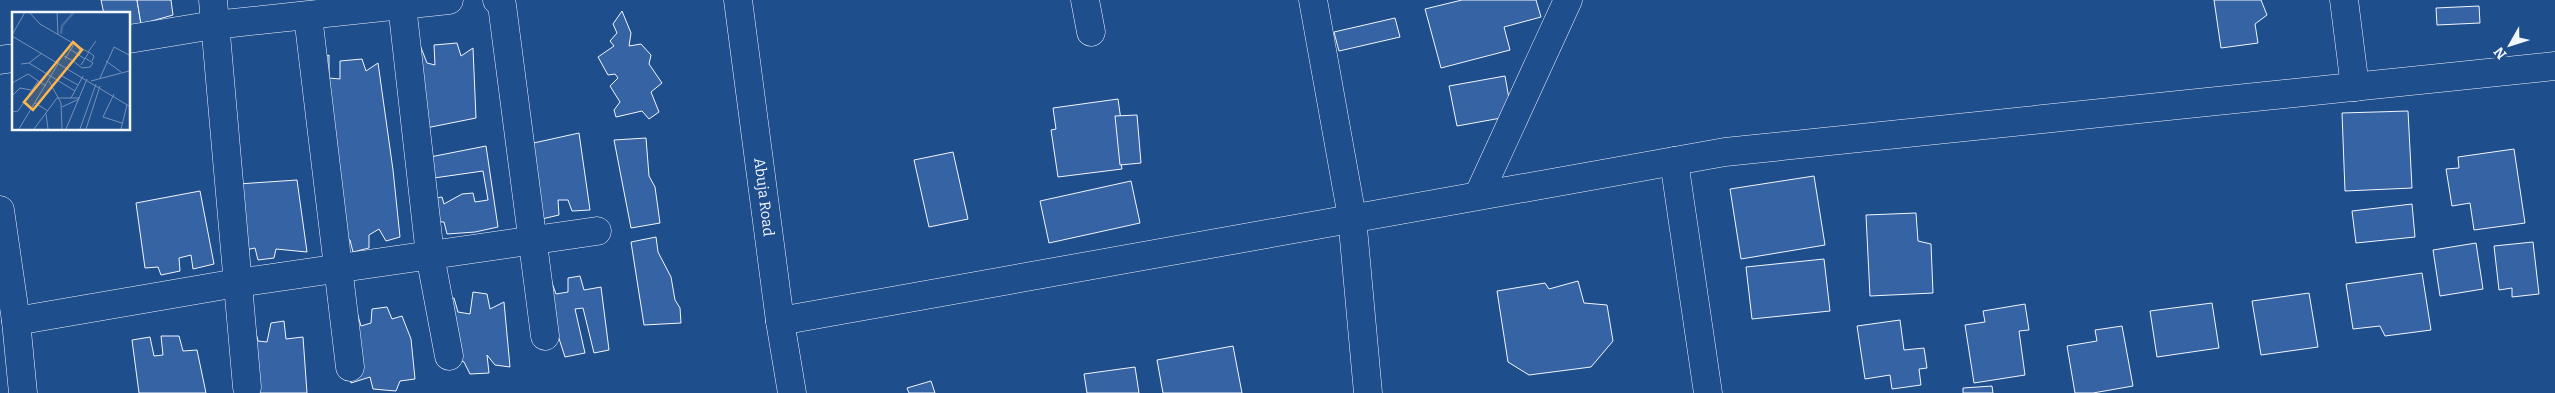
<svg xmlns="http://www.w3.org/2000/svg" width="2555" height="393" font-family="Bitter,serif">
<rect width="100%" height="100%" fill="#1f4e8c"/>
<g fill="#3563a3" stroke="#f2f6ff">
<path d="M101 0H137L141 24 129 26V14H104Z"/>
<path d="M137 0H171L173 15 141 24Z"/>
<path d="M1462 0H1536L1541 17 1504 27 1510 50 1441 68 1425 9Z"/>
<path d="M2214 0H2261L2267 15 2255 24 2258 43 2221 48Z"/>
<path d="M2479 6 2480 23 2437 25 2436 8Z"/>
<path d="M622 11 631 33 629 46 641 44 651 55 649 64 662 83 651 92 659 112 649 119 642 111 616 117 614 110 620 102 610 86 618 78 615 74 608 75 598 57 614 46 610 41 617 33 613 24Z"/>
<path d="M1395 18 1400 37 1339 51 1334 32Z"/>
<path d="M457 43 461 56 473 48 476 118 416 130 420 45 427 63 435 65 434 45Z"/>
<path d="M329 55V78L340 79V61L362 59 366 71 378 63 393 170 400 237 386 241 379 229 369 235V248L353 252 350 240 333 234 307 66Z"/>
<path d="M1505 76 1512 116 1457 126 1449 86Z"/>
<path d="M1118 99 1126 156H1120L1122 169 1058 177 1051 130 1056 129 1053 108Z"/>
<path d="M2408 111 2412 188 2345 191 2342 113Z"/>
<path d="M1137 115 1141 163 1120 165 1115 116Z"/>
<path d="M579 133 590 210 572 211 568 200H558L559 215 542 219 520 146Z"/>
<path d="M646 138 649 176 655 187 660 223 631 228 614 140Z"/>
<path d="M486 146 498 227 475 232 447 234 444 222 426 221 424 200 442 197 444 204 462 194 473 193 475 202 488 200 483 171 427 179 425 158Z"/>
<path d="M2514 149 2525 223 2474 230 2470 203 2452 206 2446 169 2459 168 2458 157Z"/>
<path d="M953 152 968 219 929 227 914 160Z"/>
<path d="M1814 176 1825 245 1741 259 1730 189Z"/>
<path d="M297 180 307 252 276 249 274 258 258 260 255 248 241 251 238 184Z"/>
<path d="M1131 181 1140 223 1049 243 1040 201Z"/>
<path d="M200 191 214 264 193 269 191 255 179 258 180 271 161 275 158 267 145 268 136 203Z"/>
<path d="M2412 204 2415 237 2356 243 2352 211Z"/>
<path d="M1916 213 1918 241 1931 244 1933 293 1870 296 1866 215Z"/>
<path d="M656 237 658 252 671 277 675 300 680 308 681 323 644 325 631 242Z"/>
<path d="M2533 242 2539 294 2512 297V288L2499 290 2494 246Z"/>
<path d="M2476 243 2483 289 2440 296 2433 250Z"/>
<path d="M1824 259 1830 311 1752 319 1746 267Z"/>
<path d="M2422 273 2431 330 2385 336 2380 326 2353 329 2346 284Z"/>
<path d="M580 276 584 290 601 287 609 350 594 353 583 308 575 309 585 353 565 357 552 317 551 280 556 294 568 292V278Z"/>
<path d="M1578 281 1584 303 1607 305 1613 341 1591 367 1529 375 1508 362 1497 291 1545 283 1549 289Z"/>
<path d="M473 292 487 294 490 309 504 302 510 367 495 365 487 355 489 373 470 374 464 362 449 356 439 301 454 298 458 312 470 314Z"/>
<path d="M2309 293 2318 347 2261 355 2252 301Z"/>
<path d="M2212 303 2219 348 2157 357 2150 311Z"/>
<path d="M2025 304 2029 330 2019 331 2025 375 1974 383 1965 325 1985 322 1983 311Z"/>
<path d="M387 307 392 319 402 316 411 339 415 379 400 381 396 391 373 389 370 377 351 383 339 316 356 309 361 326 371 323 372 309Z"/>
<path d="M1900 320 1904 350 1924 348 1927 368 1919 369 1921 385 1892 389 1890 375 1865 379 1857 326Z"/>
<path d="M284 321 286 339 303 337 307 393H253L254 324 258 341 267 342 271 323Z"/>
<path d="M2122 326 2133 386 2093 393H2075L2067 346 2097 341 2095 330Z"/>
<path d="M161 336H179L183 351 197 350 206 393H139L132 340 150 337 154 356 163 355Z"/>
<path d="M1233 346 1242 393H1163L1157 360Z"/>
<path d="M1135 367 1139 393H1087L1084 374Z"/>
<path d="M931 381 935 393H909L907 388Z"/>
<path d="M1992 386 1993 393H1963V388Z"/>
</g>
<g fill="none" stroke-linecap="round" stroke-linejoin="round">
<defs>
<g id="minor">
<path d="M213 0 247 387"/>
<path d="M497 0 502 5 545 336"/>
<path d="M1085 0 1091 32"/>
<path d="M1313 0 1352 217 1368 393"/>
<path d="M2344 0 2355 87"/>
<path d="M402 5 430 255 449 356"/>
<path d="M308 16 350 367"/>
<path d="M129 39 214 25 449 0"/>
<path d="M0 60 14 58"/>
<path d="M1674 161 1708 393"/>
<path d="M1479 194 1568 0"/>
<path d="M0 210 16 321 23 393"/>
<path d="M16 321 237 283 597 231"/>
<path d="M780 321 1725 152 2555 66"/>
</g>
<path id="major" d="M738 0 780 321 792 393"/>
</defs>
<use href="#minor" stroke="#f2f6ff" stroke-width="29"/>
<use href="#major" stroke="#f2f6ff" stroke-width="29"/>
<use href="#minor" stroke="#1f4e8c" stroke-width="28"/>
<use href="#major" stroke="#1f4e8c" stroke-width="28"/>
</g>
<g text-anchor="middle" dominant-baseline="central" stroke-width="4" stroke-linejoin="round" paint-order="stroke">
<g font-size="15" fill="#f2f6ff" stroke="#1f4e8c">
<text transform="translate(764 197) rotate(83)">Abuja Road</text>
</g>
</g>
<g transform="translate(12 12)">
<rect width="118" height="118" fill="#1f4e8c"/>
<path fill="none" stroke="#446ba0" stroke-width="2.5" d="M49 22 50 14 62 0"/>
<path fill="none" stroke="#7391ba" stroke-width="1" d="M17 0 28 12 76 40 84 29M45 0 46 23M0 23 13 0M0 24 117 94M56 36 73 47M52 44 61 49 69 36M53 47 62 32M61 49 70 56 78 55 81 51 73 46M94 49 109 60M17 51 63 79M9 52 17 51 30 41M69 53 77 40 82 44 80 49M48 63 66 73M88 66 102 35 117 43M37 69 49 91 50 117M79 69 117 59M0 71 16 62 34 74M102 82 91 105 110 111M0 84 8 76 19 78M59 86 71 64M23 91 36 99M50 95 67 87M0 100 6 99 26 69M34 102 36 117M7 117 47 50M22 117 45 86H68M54 117 75 67M68 117 84 72M74 117 88 74M109 117 115 93"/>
<path fill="#ffb74d" fill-opacity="0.15" stroke="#ffb74d" stroke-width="2.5" d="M61 30 70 38 21 98 12 90Z"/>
<rect width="118" height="118" fill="none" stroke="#f2f6ff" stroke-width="2.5"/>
</g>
<g transform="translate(2510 45) rotate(231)" stroke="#1f4e8c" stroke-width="4" paint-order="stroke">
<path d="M0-4L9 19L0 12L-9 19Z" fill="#f2f6ff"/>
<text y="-8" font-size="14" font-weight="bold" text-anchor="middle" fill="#f2f6ff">N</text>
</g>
</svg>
